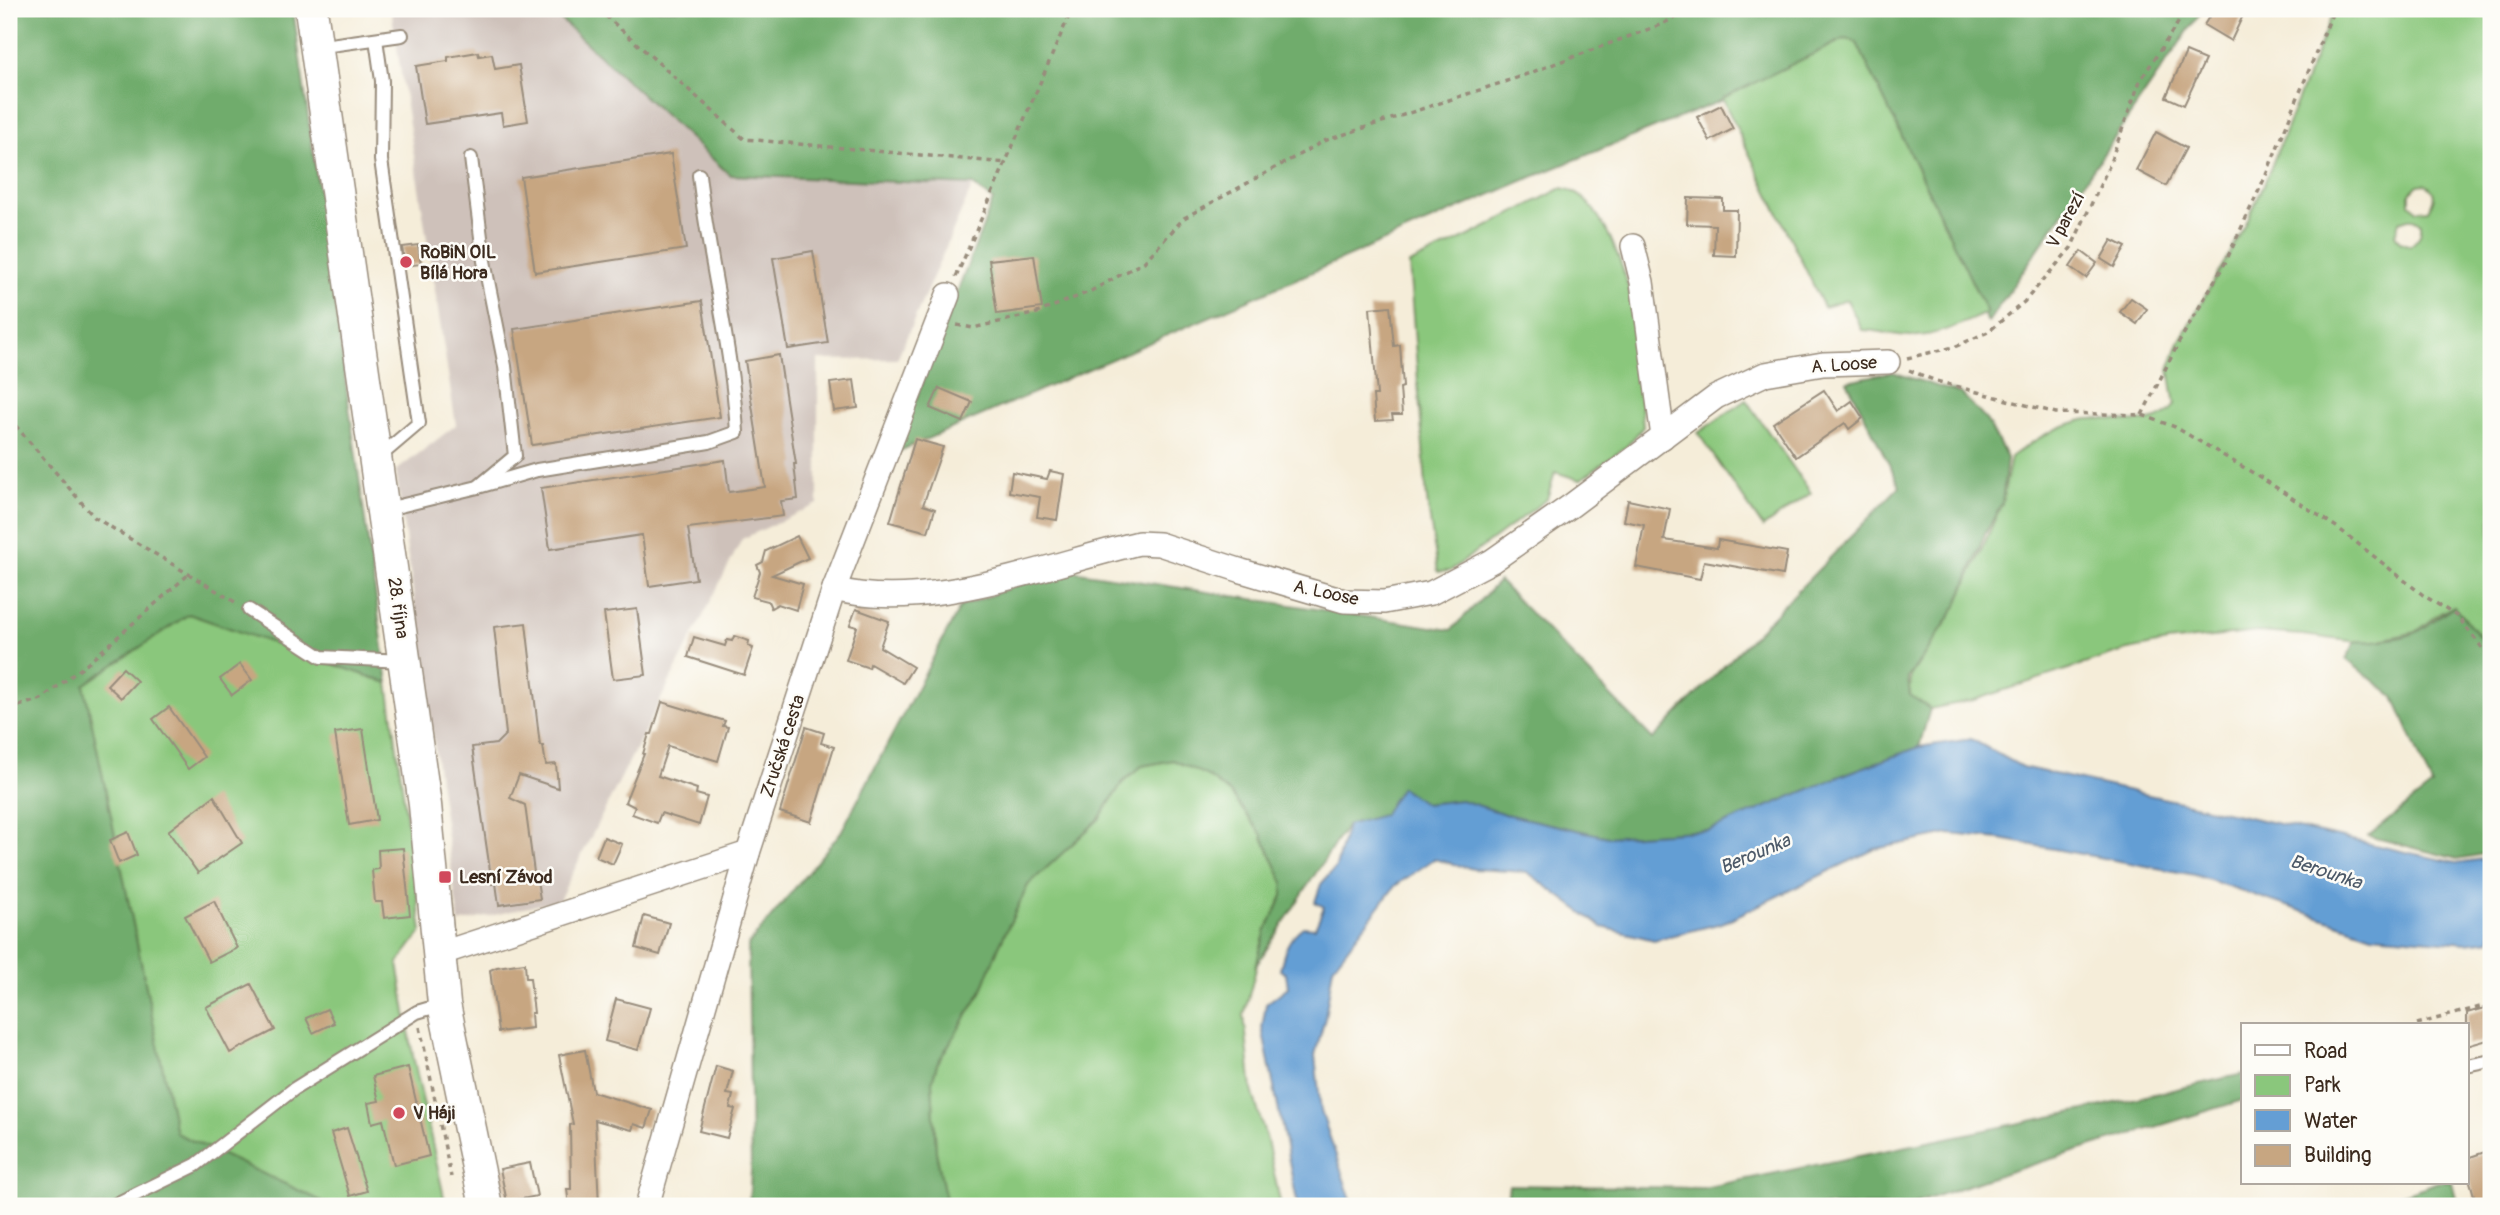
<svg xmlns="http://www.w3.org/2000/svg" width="2500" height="1215" font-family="Pangolin,sans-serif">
<rect width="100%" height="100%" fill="#fdfcf7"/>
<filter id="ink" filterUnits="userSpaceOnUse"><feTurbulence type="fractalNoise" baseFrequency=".0143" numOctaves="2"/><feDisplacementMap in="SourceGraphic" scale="14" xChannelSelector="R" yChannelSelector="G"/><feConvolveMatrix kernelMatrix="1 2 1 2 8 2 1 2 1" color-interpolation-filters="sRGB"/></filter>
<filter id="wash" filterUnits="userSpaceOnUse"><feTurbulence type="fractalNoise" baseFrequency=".00686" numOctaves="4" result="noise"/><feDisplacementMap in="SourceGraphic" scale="28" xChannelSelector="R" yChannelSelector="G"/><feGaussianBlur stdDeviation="1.57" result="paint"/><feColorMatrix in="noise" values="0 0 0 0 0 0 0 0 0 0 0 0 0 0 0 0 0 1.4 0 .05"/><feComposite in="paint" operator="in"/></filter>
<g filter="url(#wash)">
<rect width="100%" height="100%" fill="#f5edd9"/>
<path fill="#cec1ba" d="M391 9H549L730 175 973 185 897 359 818 360V504L742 539 559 900 459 923 396 471 456 425Z"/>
<g fill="#8ac77c" stroke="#62784d" stroke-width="2" fill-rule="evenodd">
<path d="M2334 9H2491V650L2454 606 2440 613 2416 632 2366 643 2302 635 2258 632 2167 642 2124 651 1974 700 1930 709 1910 695 1911 675 1957 606 2002 503 2011 457C2036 439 2053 428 2083 420 2114 413 2153 436 2175 405L2169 369 2179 342 2246 224 2265 182ZM2425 184C2437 191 2435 198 2429 210L2417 211 2410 203V193L2418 185ZM2408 219H2413L2421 223C2422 235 2419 239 2410 246L2400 242 2395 234 2399 222Z"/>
<path d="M1844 39 1851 40 1857 43 1987 313C1965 322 1942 334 1918 336 1901 338 1881 330 1862 330L1847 300 1824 307 1722 98Z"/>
<path d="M1562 188C1602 193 1629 279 1634 314 1640 351 1640 390 1643 427L1627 446 1580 480 1555 472 1547 499 1450 571 1438 572 1427 500 1409 264 1469 236Z"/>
<path d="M1746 400 1811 493 1763 527 1698 433Z"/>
<path d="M189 614 388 683 422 931 398 963 413 1056 446 1206H332L176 1134 84 685Z"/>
<path d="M1173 760 1206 775 1230 793 1262 835 1283 881V896L1266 930 1244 1015 1252 1090 1268 1145 1281 1206H951L945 1196 936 1152 932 1082 937 1064 981 992 999 946 1028 885 1099 819 1122 783 1142 766Z"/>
</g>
<g fill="#6fac6c" stroke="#556b45" stroke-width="2">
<path d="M9 9H293L388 683 189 614 84 685 176 1133 332 1206H9Z"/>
<path d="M549 9H2203L1988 322 1984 315 1987 313 1857 43 1851 40 1844 39 1723 98V100L1520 182 895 453 993 200 973 185 730 175Z"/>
<path d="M1892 372 1962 394 1987 421 2007 458 2002 503 1985 534 1957 606 1908 678 1910 695 1930 709 1919 747 1848 773 1710 830 1608 837 1505 814 1461 800 1425 804 1347 825 1255 967 1266 930 1283 896V881L1262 835 1230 793 1206 775 1173 760 1142 766 1122 783 1099 819 1028 885 999 946 981 992 937 1064 932 1082 936 1152 945 1196 951 1206H749L751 1171 748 945 841 832 960 607 1060 569 1451 630 1499 581 1653 739 1900 486 1847 381Z"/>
<path d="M2454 606 2491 650V853L2457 859 2368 836 2432 786 2394 697 2346 659 2356 641C2369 643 2404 638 2417 632 2430 625 2441 613 2454 606Z"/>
<path d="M2243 1074V1100L1989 1178 1907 1206H1506L1509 1185 1703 1188 2084 1110Z"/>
<path d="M2439 1182H2452L2458 1206H2367Z"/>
</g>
<path fill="#649ed4" stroke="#506479" stroke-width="2" d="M1971 739 2022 767 2456 863 2491 858V940L2466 943 2372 935 2195 875 2000 839 1949 834 1875 849 1722 923 1654 940 1602 927 1527 872 1473 869 1434 859 1395 886 1333 967 1325 1018 1315 1055 1321 1111 1353 1206H1298L1262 1028 1266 1004 1288 987 1286 974 1280 970C1284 951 1288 938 1303 927L1315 928 1324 907 1315 902 1321 884 1336 867 1347 825 1383 815 1401 787 1425 804 1461 800 1505 814 1608 837 1710 830 1848 773 1919 747Z"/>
<g id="blocks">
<g fill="#c7a681">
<path d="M2214 9H2246L2231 41 2204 25Z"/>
<path d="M478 52 479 56 492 54 495 69 519 65 528 121 503 125 501 113 425 124 416 66 448 61V57Z"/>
<path d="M2186 52 2205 60 2184 105 2166 97Z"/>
<path d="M1721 105 1733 129 1710 141 1697 117Z"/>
<path d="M2156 132 2186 148 2166 186 2136 170Z"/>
<path d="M671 154 686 249 535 272 521 177Z"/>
<path d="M1688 198 1723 199V210H1737L1736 256 1714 255 1715 225 1687 224Z"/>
<path d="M2112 240 2126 247 2114 267 2101 259Z"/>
<path d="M418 245 421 264 405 266 402 247Z"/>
<path d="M813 251 828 343 788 349 773 258Z"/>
<path d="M2081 251 2097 263 2086 278 2070 267Z"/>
<path d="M1034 255 1042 308 997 314 989 260Z"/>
<path d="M2131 298 2147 309 2137 324 2120 312Z"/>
<path d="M702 301 720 417 532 445 514 329Z"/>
<path d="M1390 306 1394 346 1400 345 1403 387 1400 388 1402 415H1392L1393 420 1375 421 1373 395H1377L1370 308Z"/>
<path d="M779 355 796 464H794L798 499 781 501 783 516 688 528 696 579 649 586 642 535 550 549 541 488 725 460 729 492 765 487 745 361Z"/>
<path d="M854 380 858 408 834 411 830 383Z"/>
<path d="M939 388 972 402 963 422 930 408Z"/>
<path d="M1824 390 1838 411 1852 401 1863 418 1849 429 1845 423 1796 457 1773 423Z"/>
<path d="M915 439 943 447 923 505 935 509 928 532 890 522Z"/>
<path d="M1050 471 1064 474 1057 520 1037 517 1040 497 1009 492 1012 472 1047 479Z"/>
<path d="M1628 500 1670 509 1664 540 1717 548 1718 540 1787 552 1783 575 1704 561 1700 579 1636 567 1644 525 1624 521Z"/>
<path d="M797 536 808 558 772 575 803 584 796 610 778 604 771 608 768 601 752 597 760 572 757 565 763 562 766 551Z"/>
<path d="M637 609 646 675 613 679 604 613Z"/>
<path d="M856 609 889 621 880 647 913 667 903 683 870 664 869 668 846 660 857 627 850 625Z"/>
<path d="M526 623 540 746H543L546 765 556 764 558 788 519 775 510 798 525 805 535 880H537L540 899 499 905 496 883 492 884 472 747 496 744 506 734 494 627Z"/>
<path d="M734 636 749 641 748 646 753 648 744 675 688 657 694 637 725 646 727 640 732 641Z"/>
<path d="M240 664 252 680 232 695 220 679Z"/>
<path d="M123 668 137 681 121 698 107 685Z"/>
<path d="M662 702 725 721 723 726 728 727 718 761 668 746 658 776 697 789 696 794 707 797 699 825 661 813 657 823 632 814 635 807 625 802 644 754H643L649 734H652Z"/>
<path d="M169 707 204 757 188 769 153 719Z"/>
<path d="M806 727 824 733 821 743 834 747 811 822 780 812Z"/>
<path d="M363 729 377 820 349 825 335 733Z"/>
<path d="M214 796 242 843 198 873 168 831Z"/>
<path d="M128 832 137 855 119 863 110 840Z"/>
<path d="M604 837 622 844 613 864 596 857Z"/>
<path d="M403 848 410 915 384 918 382 902H375L372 870 379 869 378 850Z"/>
<path d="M214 901 237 948 209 962 185 916Z"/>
<path d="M644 916 669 923 660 955 636 948Z"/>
<path d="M525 963 526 978H530L534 1013H531L532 1028 498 1032 490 970 497 967Z"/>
<path d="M251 984 275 1030 230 1053 206 1007Z"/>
<path d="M616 999 650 1008 638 1050 605 1041Z"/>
<path d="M2491 1006V1039L2467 1046V1013Z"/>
<path d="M327 1009 334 1023 313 1033 306 1018Z"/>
<path d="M585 1050 593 1092 652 1110 646 1128 634 1124 632 1130 595 1120 599 1206H569L567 1189H571L570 1125 573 1124 559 1055Z"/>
<path d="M716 1066 733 1071 727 1094 733 1095 730 1108 735 1109 727 1138 699 1131Z"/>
<path d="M408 1067 429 1156 394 1165 383 1120 372 1123 368 1103 379 1101 373 1076Z"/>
<path d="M347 1128 367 1191 350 1196 331 1133Z"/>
<path d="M2491 1150V1206H2477L2467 1171V1158Z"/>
<path d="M530 1163 537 1196 507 1202 500 1169Z"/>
</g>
</g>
</g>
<g filter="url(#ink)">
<use href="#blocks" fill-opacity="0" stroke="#988c7c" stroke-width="2"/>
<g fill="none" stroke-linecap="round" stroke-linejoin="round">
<defs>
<g id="service">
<path d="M376 39 382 81 381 160 419 423 379 457"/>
<path d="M316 47 402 35"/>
<path d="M478 487 537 470 709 442 737 432C732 346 709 261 699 175"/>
<path d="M383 510 478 487 515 456 505 366 484 261 471 158"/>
<path d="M249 610 321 657 403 661"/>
<path d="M2467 1066 2491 1061"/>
<path d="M112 1206 196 1165 294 1089 417 1012 444 1004"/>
</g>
<g id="minor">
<path d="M1633 246 1642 282 1663 437"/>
<path d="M834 589C927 614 1048 564 1139 543L1159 544 1242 571 1344 601 1384 602 1431 593 1492 561 1572 505 1716 397 1765 374 1823 364 1888 362"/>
<path d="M439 954 748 853"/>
<path d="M647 1206 748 853 834 589 948 295"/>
</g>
<path id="secondary" d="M311 9 425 805 444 1004 486 1206"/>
</defs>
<use href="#service" stroke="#988c7c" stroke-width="16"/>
<use href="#minor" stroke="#988c7c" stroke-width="26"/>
<use href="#secondary" stroke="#988c7c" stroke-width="35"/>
<g stroke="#988c7c" stroke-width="3.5" stroke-dasharray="5 5" stroke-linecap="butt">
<path d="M598 9 744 139 1007 163"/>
<path d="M956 277 1072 9"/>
<path d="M957 325 973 328 1037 313 1091 291 1144 262 1184 218 1324 141 1516 78 1660 25 1693 9"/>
<path d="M1907 358 1954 347 1988 332 2024 302 2071 248 2108 168 2140 81 2187 9"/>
<path d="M1909 370 1936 381 2056 413 2142 415 2175 427 2260 477 2338 528 2423 595 2458 617 2491 659"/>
<path d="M2142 415 2179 342 2225 263 2266 175 2334 9"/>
<path d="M9 418 94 517 235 602"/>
<path d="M9 709 41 699 87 664 189 574"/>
<path d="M2417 1024 2491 1004"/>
<path d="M420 1027 451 1177"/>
</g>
<use href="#service" stroke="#fff" stroke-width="12"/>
<use href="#minor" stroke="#fff" stroke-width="23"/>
<use href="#secondary" stroke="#fff" stroke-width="32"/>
</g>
</g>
<g fill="#d1495b" stroke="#fdfcf7" stroke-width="2.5">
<circle cx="406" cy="262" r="7"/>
<rect x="438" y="870" width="14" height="14" rx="3.5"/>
<circle cx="399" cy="1113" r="7"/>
</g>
<g text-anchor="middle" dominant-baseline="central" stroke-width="5" stroke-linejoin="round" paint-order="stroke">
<g font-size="18" fill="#3b2a1e" stroke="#fdfcf7">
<text transform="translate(2066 220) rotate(-62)">V parezí</text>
<text transform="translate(1844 365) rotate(-4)">A. Loose</text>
<text transform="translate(1326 593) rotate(12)">A. Loose</text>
<text transform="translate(398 608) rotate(82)">28. října</text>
<text transform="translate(783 746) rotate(-72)">Zručská cesta</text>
</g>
<g font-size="18" font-weight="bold" fill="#3b2a1e" stroke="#fdfcf7" text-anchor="start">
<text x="420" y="252">RoBiN OIL<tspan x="420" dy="21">Bílá Hora</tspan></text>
<text x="459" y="877">Lesní Závod</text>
<text x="413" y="1113">V Háji</text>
</g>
<g font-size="19" font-style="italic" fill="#4b5867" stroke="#fdfcf7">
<text transform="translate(1755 854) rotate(-23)">Berounka</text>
<text transform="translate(2326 872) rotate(18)">Berounka</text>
</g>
</g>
<rect width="2500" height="1215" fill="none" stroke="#fdfcf7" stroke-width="35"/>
<rect x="2241" y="1023" width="228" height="161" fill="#fdfcf7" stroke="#afa8a0" stroke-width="2"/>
<rect x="2255" y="1045" width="35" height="10" fill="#ffffff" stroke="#afa8a0" stroke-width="2"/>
<text x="2304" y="1058" font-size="21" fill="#3b2a1e">Road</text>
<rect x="2255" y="1075" width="35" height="21" fill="#8ac77c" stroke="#afa8a0" stroke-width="2"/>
<text x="2304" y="1092" font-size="21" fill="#3b2a1e">Park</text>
<rect x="2255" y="1110" width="35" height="21" fill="#649ed4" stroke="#afa8a0" stroke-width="2"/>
<text x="2304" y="1128" font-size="21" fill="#3b2a1e">Water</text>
<rect x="2255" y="1145" width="35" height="21" fill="#c7a681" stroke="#afa8a0" stroke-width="2"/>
<text x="2304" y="1162" font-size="21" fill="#3b2a1e">Building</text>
</svg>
